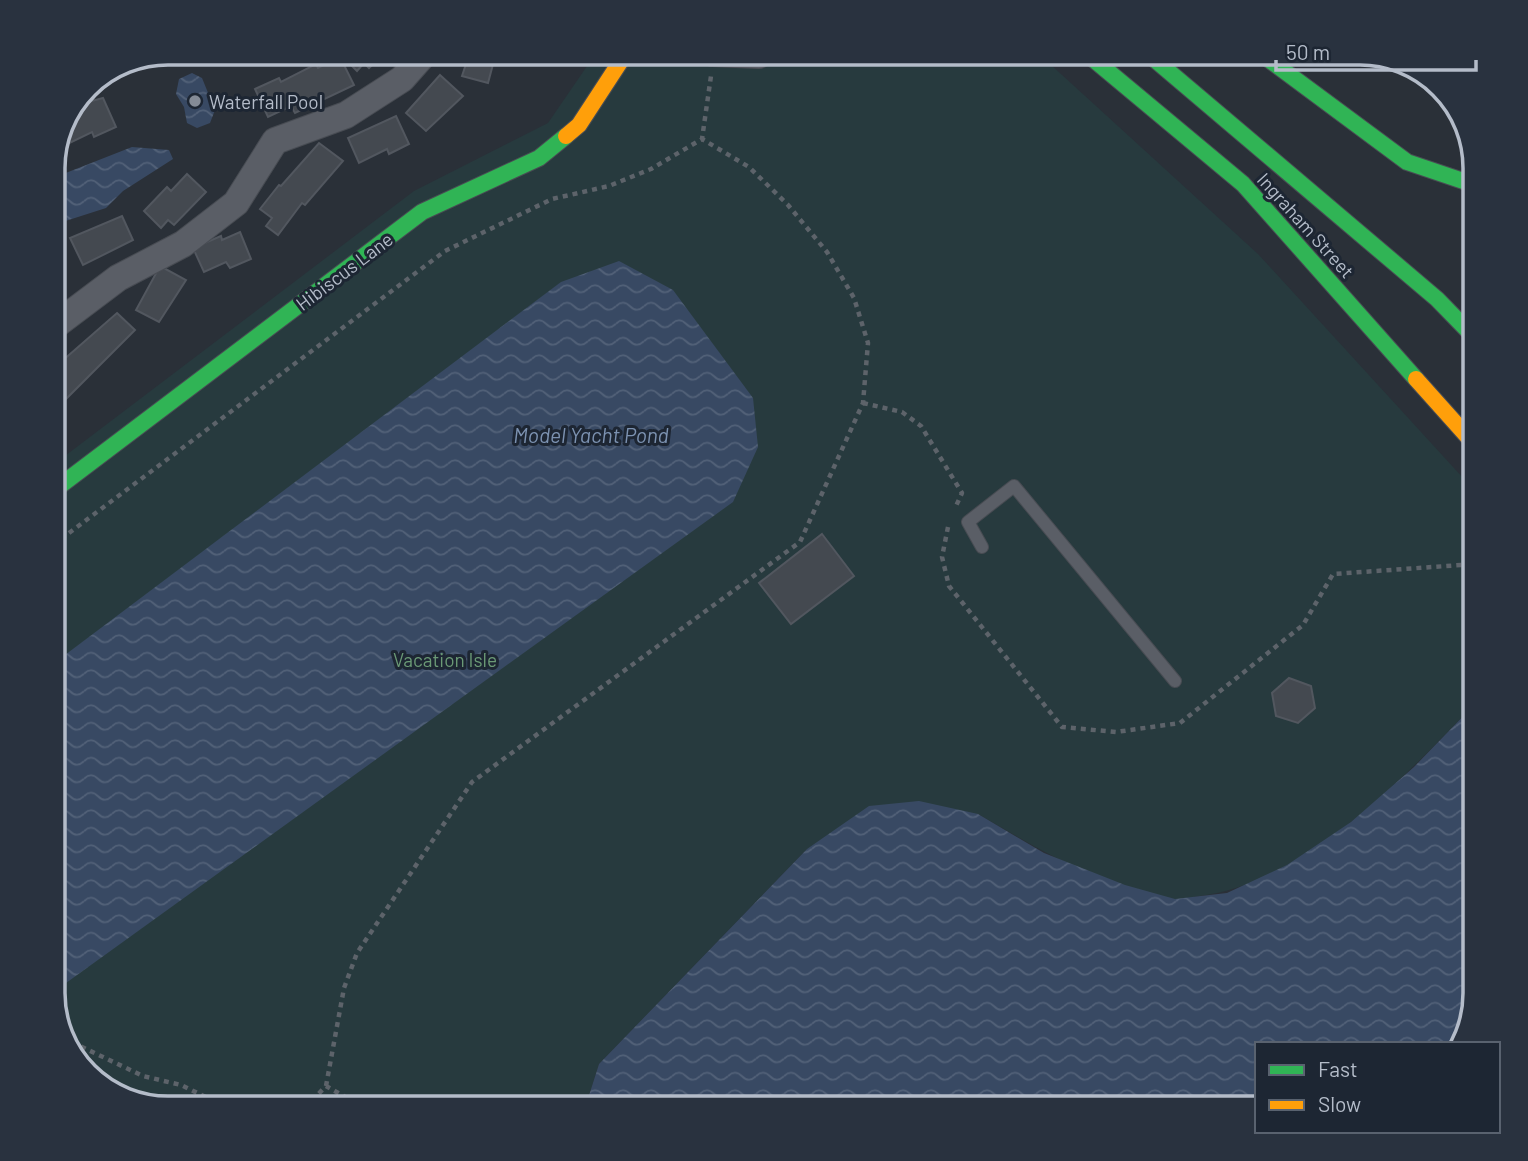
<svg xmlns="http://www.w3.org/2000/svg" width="1528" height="1161" font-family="Barlow,sans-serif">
<defs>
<pattern id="water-waves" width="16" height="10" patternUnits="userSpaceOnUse" patternTransform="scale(1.75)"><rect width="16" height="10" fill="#384963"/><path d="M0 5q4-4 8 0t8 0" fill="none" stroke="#526178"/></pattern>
</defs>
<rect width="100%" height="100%" fill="#2a3038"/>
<path fill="#273a3e" d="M596 53H1038L1258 254 1475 491V704C1403 778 1307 882 1200 896 1192 897 1182 900 1173 899 1104 888 1038 849 978 814L807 849 599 1064 585 1108H167L97 1084 65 1044 53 1000V465L414 191 548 123Z"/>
<g fill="url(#water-waves)">
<path d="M192 73 202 78 215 110 210 123 197 128 187 123 184 107 176 94 179 79Z"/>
<path d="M132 147 169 150 173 159 123 191 106 208 53 225V178Z"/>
<path d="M619 261 673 290 753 398 758 447 733 502 66 983 53 989V664L561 282Z"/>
<path d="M1475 704V993L1458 1044H1257V1108H585L599 1064 807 849 869 806 919 801 978 814 1044 853 1125 885 1175 899 1227 893 1287 865 1351 822 1414 767Z"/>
</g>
<g fill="#444950" stroke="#52575f" stroke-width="2">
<path d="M353 53H352H385L369 68 364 63 357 71 346 60Z"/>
<path d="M462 53H496L488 83 462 76 466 64 459 62Z"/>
<path d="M340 57 354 85 295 113 291 106 268 117 255 89 279 78 281 82 316 64 318 68Z"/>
<path d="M440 75 463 96 426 131 406 113Z"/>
<path d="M103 98 116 127 94 137 92 132 59 148 80 104Z"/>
<path d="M396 116 409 144 389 154 387 149 359 163 348 138Z"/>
<path d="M319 143 343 161 305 205 302 203 278 235 266 226 272 218 260 209 279 185 281 186Z"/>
<path d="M187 174 206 192 174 225 168 220 161 228 144 211 167 187 171 191Z"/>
<path d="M122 216 133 240 83 265 70 238Z"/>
<path d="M240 232 251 259 230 268 226 262 204 272 193 248 221 236 222 240Z"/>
<path d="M160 266 186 280 159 322 136 310Z"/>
<path d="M117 313 135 330 53 412V369Z"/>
<path d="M822 534 854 576 791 624 759 583Z"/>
<path d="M1289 678 1311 686 1315 708 1298 723 1276 716 1272 693Z"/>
</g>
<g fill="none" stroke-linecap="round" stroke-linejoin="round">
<defs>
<path id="lane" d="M982 547 968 522 1014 486 1175 681"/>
<g id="street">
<path d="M713 53 759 55"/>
<path d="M53 327 118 278 183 244 236 203 275 141 346 115 402 79 425 53"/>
</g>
<g id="fast">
<path d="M1086 53 1243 184 1416 379"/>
<path d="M1147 53 1437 299 1475 338"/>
<path d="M1260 53 1407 162 1475 185"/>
<path d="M53 491 422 212 539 158 566 136"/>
</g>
<g id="slow">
<path d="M566 136 579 125 626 53"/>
<path d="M1416 379 1475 445"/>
</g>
</defs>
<use href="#lane" stroke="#484c53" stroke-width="14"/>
<use href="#street" stroke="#484c53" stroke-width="28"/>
<use href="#fast" stroke="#484c53" stroke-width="18"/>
<use href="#slow" stroke="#484c53" stroke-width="18"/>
<g stroke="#5d636a" stroke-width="4.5" stroke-dasharray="5 5" stroke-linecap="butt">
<path d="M863 403 902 412 921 426 962 493 956 506"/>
<path d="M948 527 942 557 949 586 1062 727 1116 732 1180 723 1303 625 1333 574 1475 564"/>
<path d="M53 545 445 251 552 199 609 186 651 169 702 139 711 76"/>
<path d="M63 1038 143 1076 181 1085 228 1108"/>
<path d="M326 1086 344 988 357 953 472 782 800 542 863 403 868 343 854 298 827 252 788 205 749 167 702 139"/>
<path d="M305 1108 326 1086 364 1108"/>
</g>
<use href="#lane" stroke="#5a5e66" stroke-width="12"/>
<use href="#street" stroke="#5a5e66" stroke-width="26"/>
<use href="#fast" stroke="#30b455" stroke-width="16"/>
<use href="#slow" stroke="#ff9f0a" stroke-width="16"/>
</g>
<circle fill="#848b96" stroke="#1d2633" stroke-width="2.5" cx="195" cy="101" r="7"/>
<g text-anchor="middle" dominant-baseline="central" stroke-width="6" stroke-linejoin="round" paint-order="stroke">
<g font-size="19" fill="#b4bcc9" stroke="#1d2633" text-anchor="start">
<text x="209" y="101">Waterfall Pool</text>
</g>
<g font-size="19" fill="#b4bcc9" stroke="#1d2633">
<text transform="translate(1306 225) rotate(48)">Ingraham Street</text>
<text transform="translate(344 271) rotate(-37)">Hibiscus Lane</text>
</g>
<g font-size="19" fill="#6b9a76" stroke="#1d2633">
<text x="445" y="659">Vacation Isle</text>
</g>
<g font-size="21" font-style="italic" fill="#7c92b1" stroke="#1d2633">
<text x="591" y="434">Model Yacht Pond</text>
</g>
</g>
<path d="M0 0H1528V1161H0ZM168 65H1360A103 103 0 0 1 1463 168V993A103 103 0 0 1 1360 1096H168A103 103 0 0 1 65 993V168A103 103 0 0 1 168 65Z" fill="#29323f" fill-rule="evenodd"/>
<path fill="none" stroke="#b4bcc9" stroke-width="3.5" d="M168 65H1360A103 103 0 0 1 1463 168V993A103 103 0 0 1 1360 1096H168A103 103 0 0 1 65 993V168A103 103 0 0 1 168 65Z"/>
<rect x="1255" y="1042" width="245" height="91" fill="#1d2633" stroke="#59626f" stroke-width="2"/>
<rect x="1269" y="1065" width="35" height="10" fill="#30b455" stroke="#59626f" stroke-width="2"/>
<text x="1318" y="1077" font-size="21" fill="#b4bcc9">Fast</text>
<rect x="1269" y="1100" width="35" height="10" fill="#ff9f0a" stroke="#59626f" stroke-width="2"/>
<text x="1318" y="1112" font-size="21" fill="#b4bcc9">Slow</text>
<path d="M1276 60v10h200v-10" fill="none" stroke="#b4bcc9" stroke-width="3.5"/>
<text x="1286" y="60" font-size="21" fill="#b4bcc9" stroke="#1d2633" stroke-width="5" paint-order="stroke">50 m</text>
</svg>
